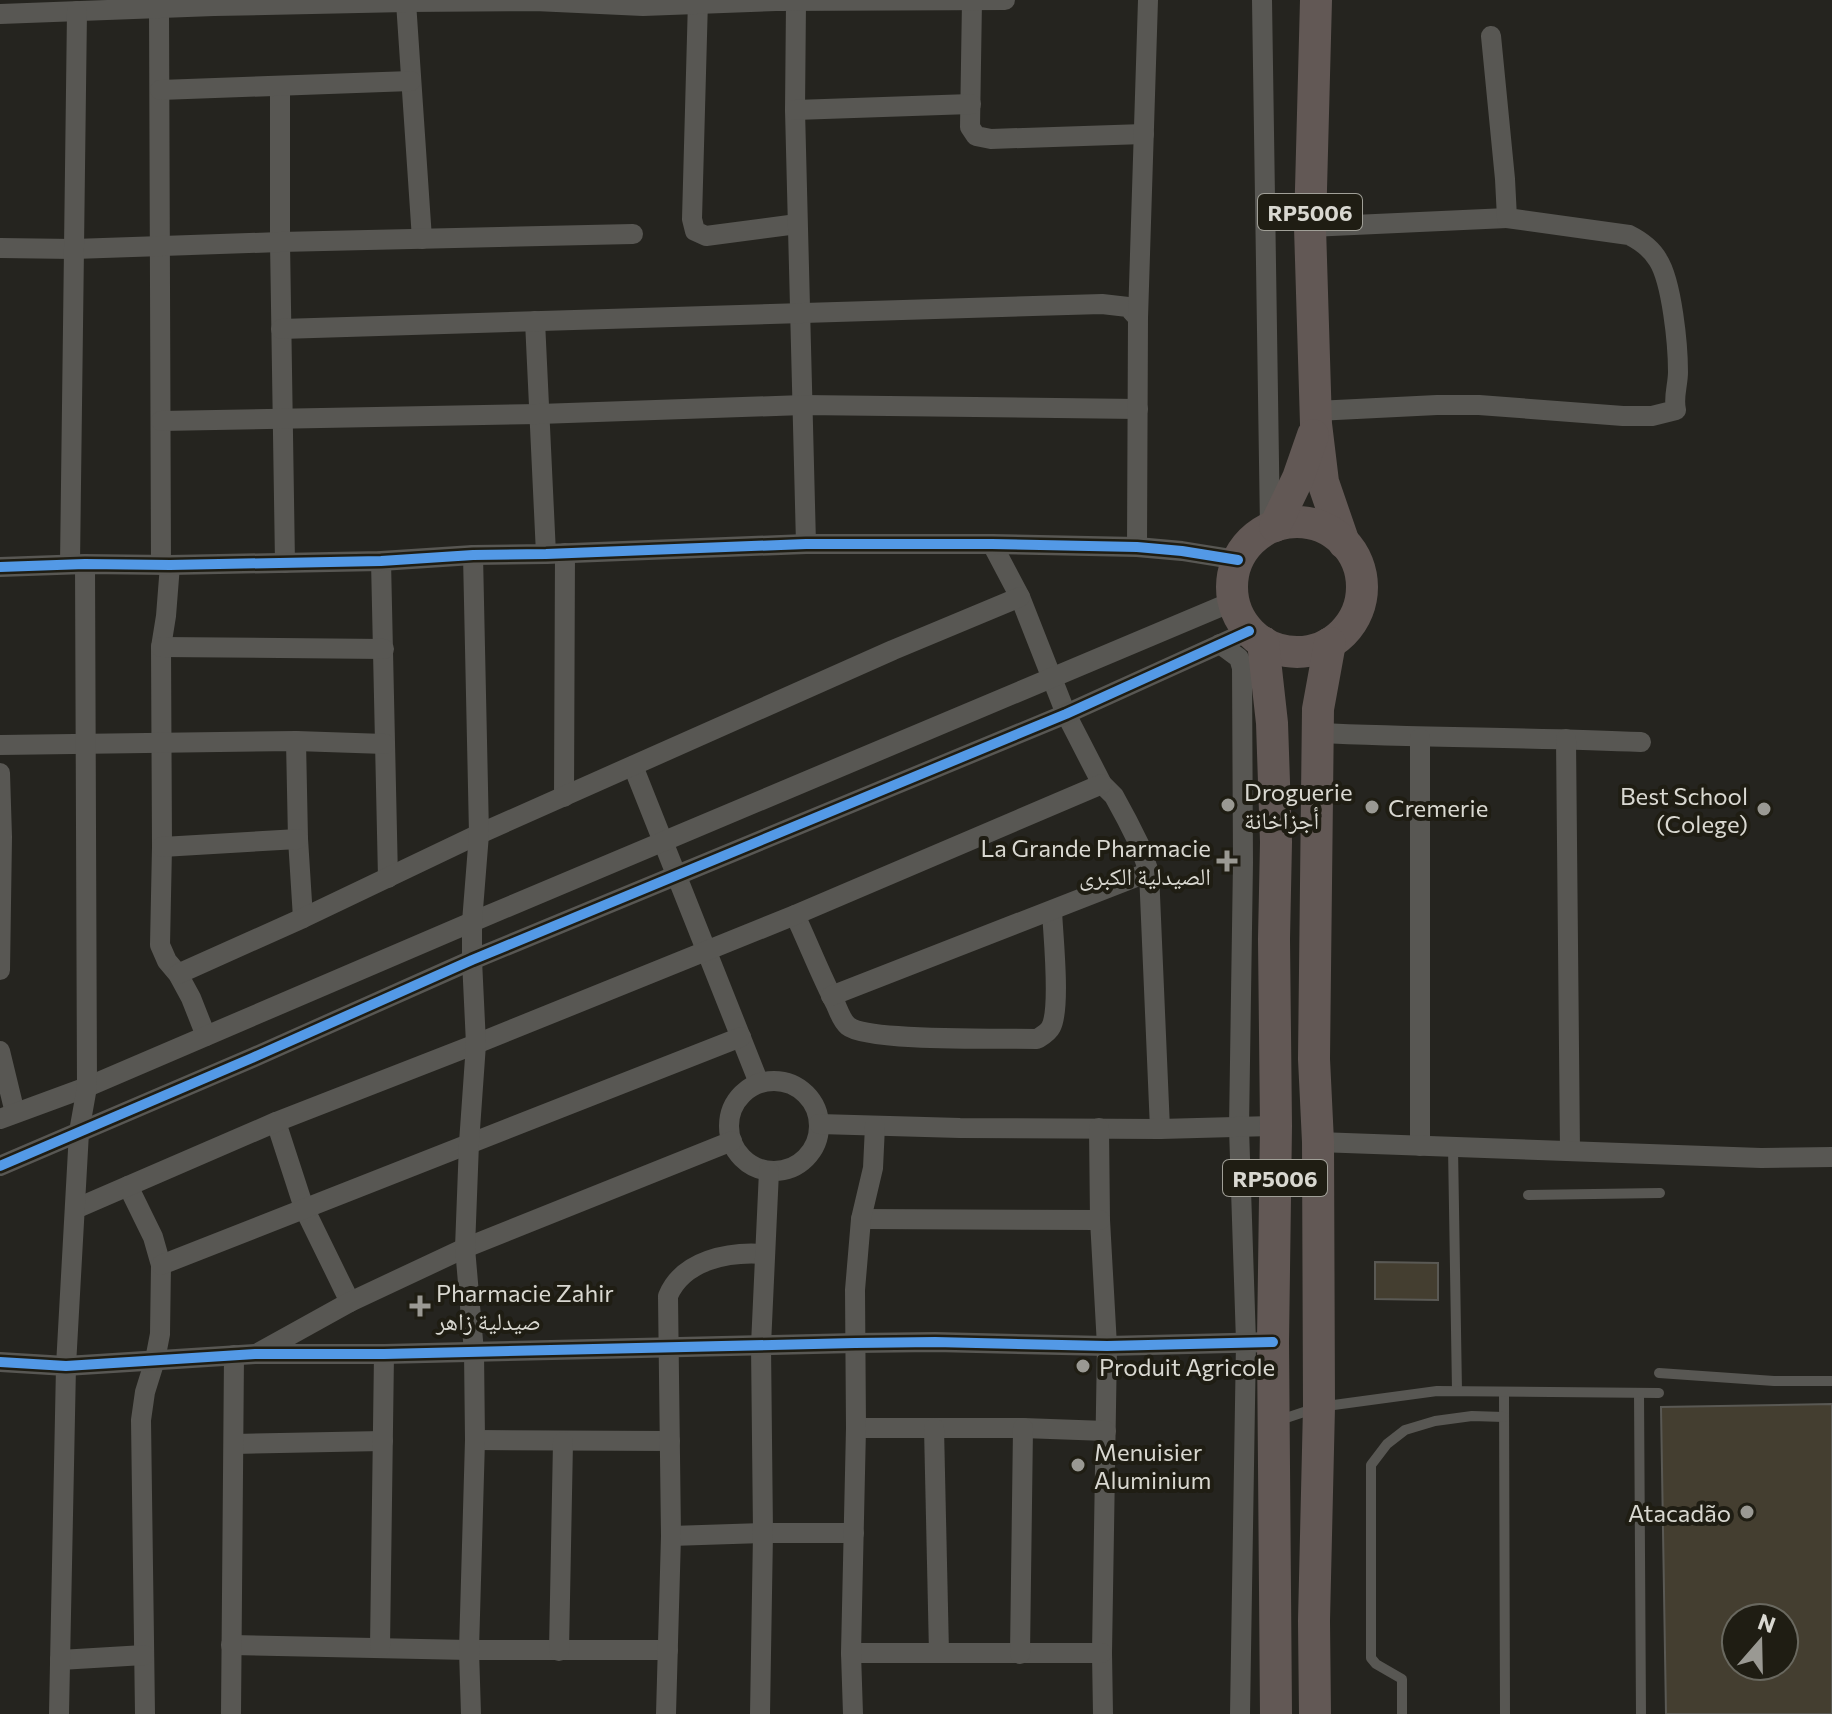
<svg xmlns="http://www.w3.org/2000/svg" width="1832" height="1714" font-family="Commissioner,'Noto Naskh Arabic',sans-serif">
<rect width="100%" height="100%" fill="#25241f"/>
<g fill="#443e30" stroke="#5a5954" stroke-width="2" fill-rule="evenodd">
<path d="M1375 1262 1438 1263V1300L1375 1299Z"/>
<path d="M1832 1404V1714H1666L1661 1407ZM1736 1618H1784V1666H1736Z"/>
</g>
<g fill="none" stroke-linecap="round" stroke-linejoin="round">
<g stroke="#585753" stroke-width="10">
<path d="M1453 1147 1457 1391"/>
<path d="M1528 1195 1660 1193"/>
<path d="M1659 1373 1774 1381H1832"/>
<path d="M1504 1392 1505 1714"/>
<path d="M1639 1393 1641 1714"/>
<path d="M1280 1420 1319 1407 1437 1391 1659 1393"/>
<path d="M1402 1714V1679L1376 1664 1371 1658V1465L1387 1444 1405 1430 1435 1421 1472 1416 1504 1417"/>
</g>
<g stroke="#585753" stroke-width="20">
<path d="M698 0 692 219 695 231 706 236 797 224"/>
<path d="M972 0 970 127 976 136 991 139 1144 134"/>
<path d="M1262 0 1270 528"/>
<path d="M406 2 422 239"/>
<path d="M796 2 795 110 806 544"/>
<path d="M159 8 161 565"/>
<path d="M0 14 214 6 406 2 535 1 643 6 776 1 1005 0"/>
<path d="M280 86V242L285 563"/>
<path d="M160 90 411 81"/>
<path d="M795 110 971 104"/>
<path d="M1310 227 1507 218"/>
<path d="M0 248 74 249 280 242 633 234"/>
<path d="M535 321 546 554"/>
<path d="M281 329 1102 304 1128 307 1138 318"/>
<path d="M1316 411 1437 405H1479L1623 416H1652L1676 410C1673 397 1678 385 1678 372 1678 345 1672 282 1658 260 1651 248 1641 241 1629 235L1507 218 1505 179 1491 36"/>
<path d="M161 421 539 414 803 405 1138 409"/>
<path d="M992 544 1020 597 1066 714 1102 784 1114 796 1127 820 1139 844 1149 872 1160 1129"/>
<path d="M1137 547 1138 318 1148 0"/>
<path d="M381 561 388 878"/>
<path d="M70 564 77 11"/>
<path d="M170 565 166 616 161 647 162 847 160 945 167 961 178 974 191 998 206 1036"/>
<path d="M0 567 85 564 170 565 381 561 473 555 546 554 806 544H992L1137 547 1182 551 1238 560"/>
<path d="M1220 644 1239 658 1242 668 1243 862 1239 1128 1246 1342 1240 1714"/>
<path d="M161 647 384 649"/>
<path d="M1318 733C1426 738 1533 737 1641 742"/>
<path d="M1420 738V1146"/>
<path d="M1566 739 1570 1151"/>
<path d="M296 741 298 839 303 918"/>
<path d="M0 745 296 741 385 744"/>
<path d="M633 766 759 1083"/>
<path d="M0 773 2 837 0 970"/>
<path d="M564 797 565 553"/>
<path d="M162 847 298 839"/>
<path d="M795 915C809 945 821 976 836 1005 839 1012 842 1021 848 1026 867 1042 1004 1038 1037 1039 1042 1036 1048 1033 1051 1027 1061 1008 1053 935 1052 911"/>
<path d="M178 974 303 918 479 834 893 650 1020 597"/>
<path d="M831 996 1149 872"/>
<path d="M0 1051 15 1113"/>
<circle cx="774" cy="1126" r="45"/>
<path d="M0 1119 87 1087 472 922 1234 601"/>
<path d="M276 1122 304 1208 350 1302"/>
<path d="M819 1124 960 1128 1160 1129 1276 1126"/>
<path d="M1099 1128 1100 1220 1107 1346 1102 1653 1103 1714"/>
<path d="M1318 1142 1761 1158 1832 1157"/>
<path d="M0 1166 252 1058 472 960 1066 714 1249 631"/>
<path d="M128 1186 153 1237 161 1265 160 1334 155 1360 145 1392 141 1420 145 1714"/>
<path d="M75 1209 276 1122 476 1044 795 915 1102 784"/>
<path d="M861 1219 1100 1220"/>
<path d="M161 1265 741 1037"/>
<path d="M258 1353 350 1302 465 1248 732 1141"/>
<path d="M0 1362 66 1366 255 1354H384L855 1343 935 1342 1107 1346 1273 1342"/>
<path d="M856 1428H1023L1106 1431"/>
<path d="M934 1428 939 1653"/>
<path d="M475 1440 670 1441"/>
<path d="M234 1444 383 1441"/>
<path d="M671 1536 763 1533H854"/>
<path d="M231 1645 469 1650H668"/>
<path d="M380 1647 384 1354"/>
<path d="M559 1651 563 1442"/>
<path d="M851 1653H1102"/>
<path d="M1020 1654 1023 1428"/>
<path d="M60 1660 144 1655"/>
<path d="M59 1714 66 1366 79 1132 87 1087 85 564"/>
<path d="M231 1714 234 1355"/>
<path d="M471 1714 469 1650 475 1440 474 1352 465 1248 469 1143 476 1044 472 960V922L479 834 473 555"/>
<path d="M666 1714 671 1536 668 1296C683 1260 729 1251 765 1254"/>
<path d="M760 1714 763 1533 761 1345 769 1171"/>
<path d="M853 1714 851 1653 856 1428 855 1290 861 1219 873 1168 875 1126"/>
</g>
<g stroke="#625855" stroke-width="32">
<path d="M1316 0 1310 227 1316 424 1323 482 1344 543"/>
<circle cx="1297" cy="587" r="65"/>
<path d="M1275 526 1298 478 1313 435"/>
<path d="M1263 642 1272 723 1276 842 1274 939 1276 1126 1273 1342 1276 1714"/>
<path d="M1315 1714 1314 1621 1319 1407 1318 1142 1314 1059 1318 709 1330 643"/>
</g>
<defs>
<g id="cycleway">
<path d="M0 567 85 564 170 565 381 561 473 555 546 554 806 544H992L1137 547 1182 551 1238 560"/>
<path d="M0 1166 252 1058 472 960 1066 714 1249 631"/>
<path d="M0 1362 66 1366 255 1354H384L855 1343 935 1342 1107 1346 1273 1342"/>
</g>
</defs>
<use href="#cycleway" stroke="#1f1d13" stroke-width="15"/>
<use href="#cycleway" stroke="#5399e6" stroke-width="10"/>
</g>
<g fill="#9a9993" stroke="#1f1d13" stroke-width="3">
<circle cx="1228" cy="805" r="8"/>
<circle cx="1372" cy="807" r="8"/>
<circle cx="1764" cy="809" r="8"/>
<path d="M1223 849h8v8h8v8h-8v8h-8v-8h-8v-8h8z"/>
<path d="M416 1294h8v8h8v8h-8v8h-8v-8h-8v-8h8z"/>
<circle cx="1083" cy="1366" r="8"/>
<circle cx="1078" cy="1465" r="8"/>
<circle cx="1747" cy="1512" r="8"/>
</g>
<g text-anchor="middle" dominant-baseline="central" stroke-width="8" stroke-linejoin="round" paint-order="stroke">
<g fill="#1f1d13" stroke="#a1a098" stroke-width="2">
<rect x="1258" y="194" width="104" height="36" rx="6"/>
<rect x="1223" y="1160" width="104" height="36" rx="6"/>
</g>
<g font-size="22" font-weight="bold" fill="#d9d8d1">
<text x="1310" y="212">RP5006</text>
<text x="1275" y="1178">RP5006</text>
</g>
<g font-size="24" fill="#d9d8d1" stroke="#1f1d13" text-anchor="start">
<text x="1244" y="791">Droguerie<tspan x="1244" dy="28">أجزاخانة</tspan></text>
<text x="1748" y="795" text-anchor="end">Best School<tspan x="1748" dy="28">(Colege)</tspan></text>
<text x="1388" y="807">Cremerie</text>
<text x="1211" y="847" text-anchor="end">La Grande Pharmacie<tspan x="1211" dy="28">الصيدلية الكبرى</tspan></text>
<text x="436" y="1292">Pharmacie Zahir<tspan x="436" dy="28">صيدلية زاهر</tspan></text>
<text x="1099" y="1366">Produit Agricole</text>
<text x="1094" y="1451">Menuisier<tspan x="1094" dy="28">Aluminium</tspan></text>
<text x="1731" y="1512" text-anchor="end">Atacadão</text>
</g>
</g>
<g transform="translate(1760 1642) rotate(20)"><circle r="38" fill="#1f1d13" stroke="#69685f" stroke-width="2"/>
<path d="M0-6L14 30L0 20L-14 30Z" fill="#9a9993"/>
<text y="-12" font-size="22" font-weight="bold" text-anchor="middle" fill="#d9d8d1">N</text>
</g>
</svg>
